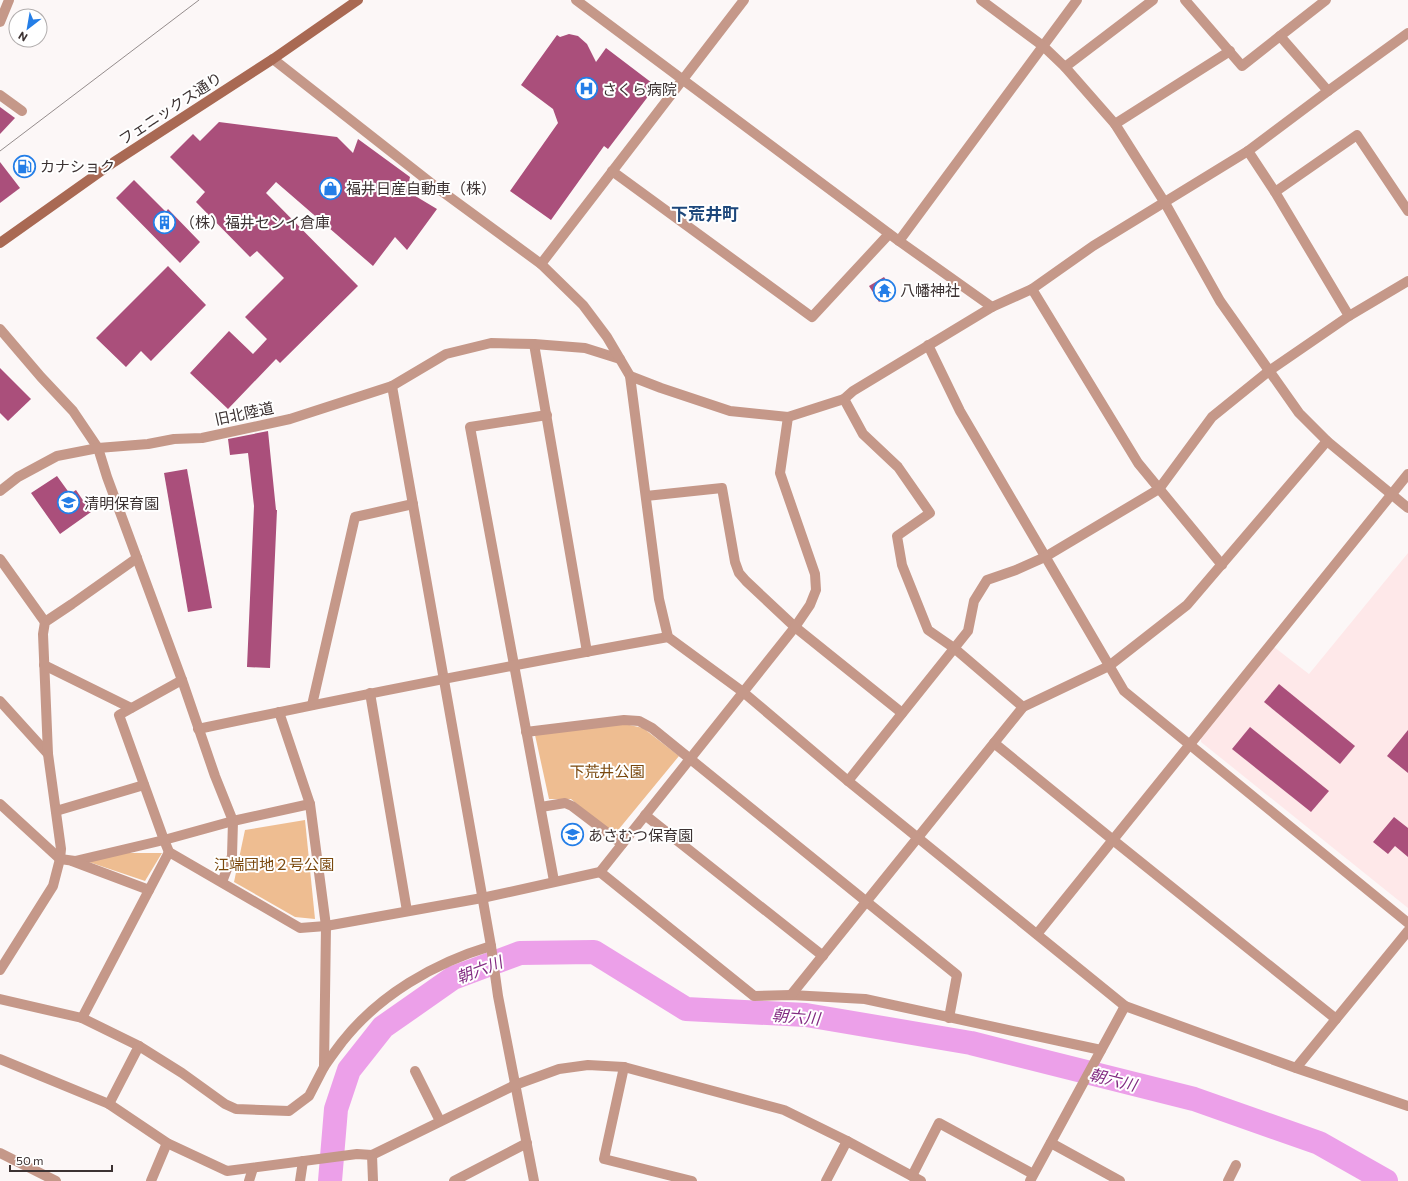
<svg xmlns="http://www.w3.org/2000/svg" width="1408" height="1181" font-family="Commissioner,'Noto Sans JP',sans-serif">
<rect width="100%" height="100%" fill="#fcf7f7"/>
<path fill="#fee8e9" d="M1408 553V908L1201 742V735L1274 647 1309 674Z"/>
<g fill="#eebd91">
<path d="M625 724 643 728 679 756 614 835 571 799H549L535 735Z"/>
<path d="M305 820 315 919 295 917 234 882 245 830Z"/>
<path d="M125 853H162L145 881 86 861Z"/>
</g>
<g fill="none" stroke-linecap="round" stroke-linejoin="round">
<path stroke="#eca0e9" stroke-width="24" d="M330 1181 336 1109 349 1070 383 1027 453 978 520 953 594 952 686 1009 806 1015 971 1043 1194 1099 1319 1143 1386 1181"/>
</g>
<g fill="#aa4f7b">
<path d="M569 34 578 36 587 44 596 62 606 48 656 86 608 149 604 146 551 220 510 191 558 123 553 109 521 85 557 35 560 37Z"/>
<path d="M0 107 15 118 0 134Z"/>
<path d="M219 122 337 137 353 153 358 139 410 177 407 191 437 209 407 250 395 237 373 266 276 182 266 193 358 286 280 363 276 359 228 409 190 373 229 331 253 354 267 339 245 317 284 278 257 251 250 257 196 202 205 192 170 157 193 134 200 141Z"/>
<path d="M0 162 20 188 0 203Z"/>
<path d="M134 180 166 212 168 209 200 242 180 263 116 198Z"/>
<path d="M168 266 206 305 151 361 141 351 126 367 96 338Z"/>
<path d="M884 277 894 292 879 302 869 286Z"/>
<path d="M0 368 31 399 8 421 0 413Z"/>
<path d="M268 431 276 510H277L270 668 247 667 254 506 248 453 230 455 228 439Z"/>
<path d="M187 469 212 608 188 612 164 473Z"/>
<path d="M57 476 70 494 76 490 91 512 60 534 31 493Z"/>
<path d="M1279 684 1355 746 1340 764 1264 702Z"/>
<path d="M1250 727 1329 791 1311 812 1232 749Z"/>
<path d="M1408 730V773L1387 756Z"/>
<path d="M1394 817 1408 828V857L1395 846 1388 854 1373 842Z"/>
</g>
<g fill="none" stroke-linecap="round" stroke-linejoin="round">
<g stroke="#c59889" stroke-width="10">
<path d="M1185 0 1242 66 1280 36 1328 91"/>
<path d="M0 22 9 0"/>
<path d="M1280 36 1326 0"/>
<path d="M1065 67 1153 0"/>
<path d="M0 95 22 111"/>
<path d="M1115 124 1230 51"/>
<path d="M1248 151 1275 192 1349 316"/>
<path d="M612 171 812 317 889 234"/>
<path d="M1275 192 1357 135 1408 211"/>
<path d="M1165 203 1220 301 1299 413 1327 441 1408 508"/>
<path d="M899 241 1077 0"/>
<path d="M541 264 744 0"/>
<path d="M1032 289 1138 463 1222 565"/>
<path d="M0 329 41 377 73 411 98 448 107 477 182 680 215 776 233 821 232 856 222 882"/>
<path d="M534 344 587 652"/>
<path d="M928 345 960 411 1124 691 1408 923"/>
<path d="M630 376 661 388 730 411 788 417 844 399 853 391 992 307 1032 289 1093 246 1248 151 1328 91 1408 33"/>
<path d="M392 386 491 946 498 996 534 1181"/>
<path d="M844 399 863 434 898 467 930 513 897 536 902 565 928 630 954 648 1023 707"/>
<path d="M547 415 470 427 554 881"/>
<path d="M0 491 18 477 57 456 98 448 148 444 174 439 202 438 290 419 392 386 446 354 491 343 534 344 585 348 620 359"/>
<path d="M646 496 722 488 735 562 739 573 746 581 795 627 902 713"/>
<path d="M0 559 45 622"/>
<path d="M44 665 131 708"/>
<path d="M182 680 119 715 164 840 233 821 310 804"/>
<path d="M370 693 407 911"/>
<path d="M0 701 48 754"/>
<path d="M312 705 355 517 413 504"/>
<path d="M198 729C355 696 511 665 668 637"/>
<path d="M526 732 624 720 639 721 652 728 957 975 949 1018"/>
<path d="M994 743 1113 840 1336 1019"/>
<path d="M848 781 968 631 974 601 987 580 1016 570 1045 557 1159 489 1212 417 1269 371 1349 316 1408 281"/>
<path d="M0 804 60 859 75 861 164 840 169 852 300 928 326 926 482 898 600 872 795 627 810 605 816 590 815 574 780 473 788 417"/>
<path d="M541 807 565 803 572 806 622 844"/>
<path d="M56 811 144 785"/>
<path d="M645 815 823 956"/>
<path d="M72 861 149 890"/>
<path d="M600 872 754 996 791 995 865 999 1101 1050"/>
<path d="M1037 934 1408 474"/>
<path d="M0 970 53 886 60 859 61 849 48 754 43 634 45 622 72 604 137 558"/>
<path d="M791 995 1023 707 1109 666 1187 605 1327 441"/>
<path d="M0 999 82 1018 139 1046 182 1073 225 1104 236 1109 289 1111 309 1096 324 1067 326 926 310 804 279 712"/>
<path d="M82 1018 169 852"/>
<path d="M0 1059 109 1104 167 1143 227 1171 357 1154 372 1155 515 1085 559 1069 588 1065 624 1067 784 1110 847 1141 921 1181"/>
<path d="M324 1067C330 1058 336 1050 342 1042 379 995 434 963 491 946"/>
<path d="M624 1067 604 1159 692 1181"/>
<path d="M1296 1068 1408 931"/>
<path d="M415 1071 440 1121"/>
<path d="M109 1104 139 1046"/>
<path d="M1051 1143 1120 1181"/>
<path d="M0 1153 56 1181"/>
<path d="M372 1155 373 1181"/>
<path d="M912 1176 939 1123 1033 1174"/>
<path d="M151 1181 167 1143"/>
<path d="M249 1181 253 1168"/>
<path d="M300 1181 303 1161"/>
<path d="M454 1181 527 1143"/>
<path d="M826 1181 847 1141"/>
<path d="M1030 1181 1125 1006"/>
<path d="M1228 1181 1236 1165"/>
</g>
<g stroke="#c59889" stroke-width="10">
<path d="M576 0 899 241 992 307"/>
<path d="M981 0 1043 46 1065 67 1115 124 1165 203"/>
<path d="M273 59 436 187 541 264 583 305 607 337 630 376 659 599 668 637 743 692 848 781 1125 1006 1296 1068 1408 1106"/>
</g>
<path stroke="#a96953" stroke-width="10" d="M0 243 114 162 273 59 358 0"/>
<path stroke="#948c8c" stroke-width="1" d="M0 151 199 0"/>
</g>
<defs>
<symbol id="hospital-ring" viewBox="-11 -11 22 22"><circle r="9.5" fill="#fff" stroke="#247ee7" stroke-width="1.5"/><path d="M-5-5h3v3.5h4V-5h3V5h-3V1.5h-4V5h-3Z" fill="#247ee7"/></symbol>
<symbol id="fuel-ring" viewBox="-11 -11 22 22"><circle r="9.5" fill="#fff" stroke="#247ee7" stroke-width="1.5"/><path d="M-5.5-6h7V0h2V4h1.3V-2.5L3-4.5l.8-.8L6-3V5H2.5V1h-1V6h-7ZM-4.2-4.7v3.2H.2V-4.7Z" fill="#247ee7"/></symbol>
<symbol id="shop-ring" viewBox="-11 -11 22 22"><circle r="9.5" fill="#fff" stroke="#247ee7" stroke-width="1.5"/><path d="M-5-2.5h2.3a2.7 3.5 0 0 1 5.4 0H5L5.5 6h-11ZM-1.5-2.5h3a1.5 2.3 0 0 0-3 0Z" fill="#247ee7"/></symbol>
<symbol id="building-ring" viewBox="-11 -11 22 22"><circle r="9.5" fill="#fff" stroke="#247ee7" stroke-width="1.5"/><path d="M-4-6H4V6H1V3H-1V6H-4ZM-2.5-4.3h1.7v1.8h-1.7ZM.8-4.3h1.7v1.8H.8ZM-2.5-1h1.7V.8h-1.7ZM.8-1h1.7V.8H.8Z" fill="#247ee7"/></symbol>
<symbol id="temple-ring" viewBox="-11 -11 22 22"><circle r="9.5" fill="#fff" stroke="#247ee7" stroke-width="1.5"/><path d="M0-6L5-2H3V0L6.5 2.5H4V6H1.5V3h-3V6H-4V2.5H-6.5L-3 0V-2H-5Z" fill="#247ee7"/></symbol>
<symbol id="school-ring" viewBox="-11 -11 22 22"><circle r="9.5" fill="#fff" stroke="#247ee7" stroke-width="1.5"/><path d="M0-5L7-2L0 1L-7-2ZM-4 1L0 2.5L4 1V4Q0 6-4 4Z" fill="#247ee7"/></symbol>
</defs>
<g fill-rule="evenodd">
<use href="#hospital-ring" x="574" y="76" width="25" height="25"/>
<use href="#fuel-ring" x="12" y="154" width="25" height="25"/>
<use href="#shop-ring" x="318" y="176" width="25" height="25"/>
<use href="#building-ring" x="152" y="210" width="25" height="25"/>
<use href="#temple-ring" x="872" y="278" width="25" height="25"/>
<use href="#school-ring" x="56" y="490" width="25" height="25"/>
<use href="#school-ring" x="560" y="822" width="25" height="25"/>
</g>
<g text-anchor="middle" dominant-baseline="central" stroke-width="4" stroke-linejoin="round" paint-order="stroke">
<g font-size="15" fill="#3c3232" stroke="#fff" text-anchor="start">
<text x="602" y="89">さくら病院</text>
<text x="40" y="166">カナショク</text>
<text x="346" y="188">福井日産自動車（株）</text>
<text x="180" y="222">（株）福井センイ倉庫</text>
<text x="900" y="290">八幡神社</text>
<text x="84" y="503">清明保育園</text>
<text x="588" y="835">あさむつ保育園</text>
</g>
<g font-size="15" fill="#3c3232" stroke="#fff">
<text transform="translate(170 108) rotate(-33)">フェニックス通り</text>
<text transform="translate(244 413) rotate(-12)">旧北陸道</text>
</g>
<g font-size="15" fill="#7a480d" stroke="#fff">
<text x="607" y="771">下荒井公園</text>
<text x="274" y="864">江端団地２号公園</text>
</g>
<g font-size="16" font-style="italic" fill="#822b82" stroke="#fff">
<text transform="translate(479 969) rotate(-21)">朝六川</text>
<text transform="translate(796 1016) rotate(5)">朝六川</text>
<text transform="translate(1113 1079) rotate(14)">朝六川</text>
</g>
<g font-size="17" font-weight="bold" fill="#1d477b" stroke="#fff">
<text x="705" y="213">下荒井町</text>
</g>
</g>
<g transform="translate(28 28) rotate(211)"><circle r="19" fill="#ffffff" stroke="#b1adad"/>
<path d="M0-3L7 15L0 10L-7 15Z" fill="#247ee7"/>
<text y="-6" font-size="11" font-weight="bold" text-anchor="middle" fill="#3c3232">N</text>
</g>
<path d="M10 1165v6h102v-6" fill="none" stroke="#3c3232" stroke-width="2"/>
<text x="16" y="1165" font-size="12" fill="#3c3232" stroke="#ffffff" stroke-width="3" paint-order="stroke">50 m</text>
</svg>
